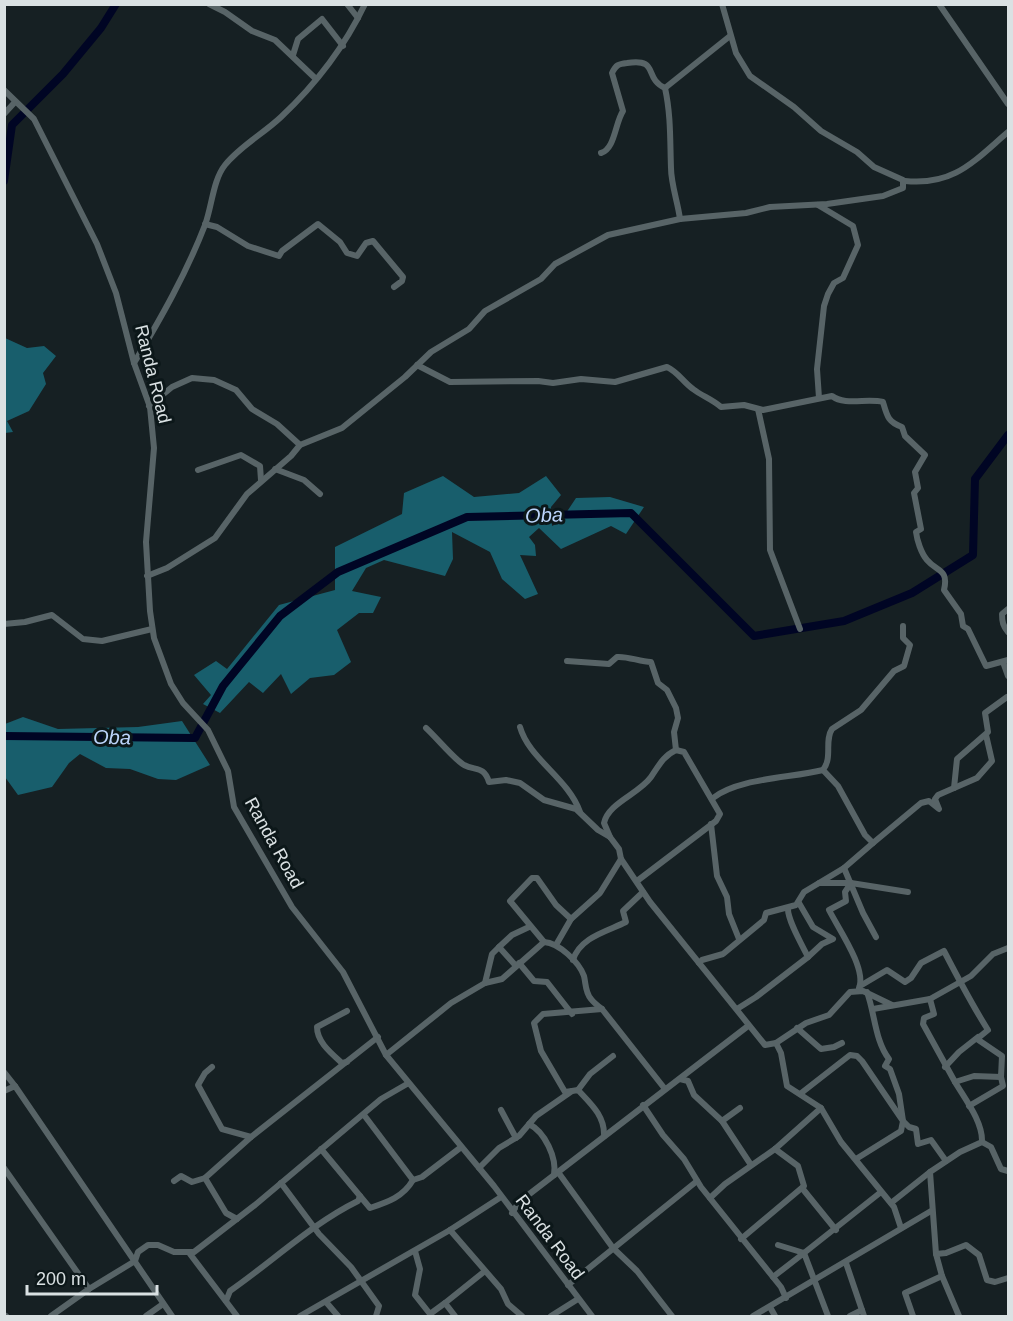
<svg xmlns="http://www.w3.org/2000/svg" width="1013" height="1321" font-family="Arial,sans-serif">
<rect width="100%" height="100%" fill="#162023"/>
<g fill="#185e6c">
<path d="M5 338 27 348 44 346 56 356 43 373 46 384 29 411 7 421 13 432 5 433Z"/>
<path d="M443 476 474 497 519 493 546 476 561 495 551 507 552 526 560 522 576 498 610 497 644 507 626 534 611 526 561 549 539 528 529 537 535 545 536 556 520 555 538 594 525 599 502 579 490 552 452 532 453 559 445 576 384 560 366 568 352 591 381 597 373 613H359L337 630 351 662 334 675 310 678 291 694 281 674 263 693 249 682 220 713 203 704 211 695 194 675 216 661 227 669 279 605 335 590V547L402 514 404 493Z"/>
<path d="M23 717 58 729 138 727 182 721 210 765 176 780 158 779 130 769 106 768 80 754 69 763 52 787 18 795 5 777V724Z"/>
</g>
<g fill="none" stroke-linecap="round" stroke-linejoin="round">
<g stroke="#000524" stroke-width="8">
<path d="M4 181 12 125 63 74 101 28 116 4"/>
<path d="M4 736 195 738 223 686 280 616 338 572 467 517 631 513 754 636 844 621 912 593 973 555 975 479 1008 435"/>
</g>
<g stroke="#586467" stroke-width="6">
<path d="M209 4 225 12 252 31 275 40 316 79"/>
<path d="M347 4 358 18"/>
<path d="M939 4 1008 104"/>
<path d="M293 55 298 39 322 19 343 46"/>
<path d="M665 88 730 36"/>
<path d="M4 90 34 119 97 244 116 293 134 363 150 407 154 448 146 542 150 611 154 638 171 684 183 703 208 730 228 771 234 807 292 907 343 972 386 1055 494 1186 592 1316"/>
<path d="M4 114 15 102"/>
<path d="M601 153C615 149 615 123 623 111L612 73C616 65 618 64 627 63 660 58 643 78 665 88 671 115 670 141 671 168 671 184 678 203 680 219"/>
<path d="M905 181C954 186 974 161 1008 132"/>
<path d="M818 205 853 226 858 245 843 278 834 283 828 294 824 306 817 369 819 398"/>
<path d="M205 224 217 227 248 246 279 256 282 251 318 224 340 242 347 253 357 256 366 243 373 241 403 277 402 281 394 287"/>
<path d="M134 363C161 318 186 274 205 225 212 206 213 180 225 165 240 146 263 134 281 117 316 84 344 48 365 4"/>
<path d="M417 365 450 382 538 381 553 383 581 379 615 382 667 367C678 372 683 382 693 389 702 396 712 399 721 407L744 405 763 410 832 396C845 406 867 398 883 402 887 416 888 422 902 427L905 436 925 455 915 472 918 488 914 493 921 529 916 532C917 540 921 553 927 560 937 572 949 569 944 590L961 614 963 626 968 629 986 666 1008 660"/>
<path d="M149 406 172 387 192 378 214 380 236 390 252 409 277 424 300 445"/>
<path d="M758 409 769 459 770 550 800 629"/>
<path d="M275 469 304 480 320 494"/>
<path d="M198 470 241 455 260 466 261 480"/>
<path d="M147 576 167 568 215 538 247 494 291 456 300 445 342 428 405 377 431 352 469 329 485 311 541 279 555 264 608 235 680 219 746 213 770 207 827 204 883 196 903 188V180L874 167 857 152 821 131 794 107 750 76 736 53 722 4"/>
<path d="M1008 609 1002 614C1002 622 1003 626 1008 632"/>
<path d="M4 624 25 622 52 615 83 639 102 641 152 629"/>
<path d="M567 661 609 664 617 657C628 656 640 662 651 662L658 683 667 690 676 708 678 718 674 732 676 750"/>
<path d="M1003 662 1008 676"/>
<path d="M520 727C529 759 568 778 580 812"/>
<path d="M426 728C436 737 455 760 464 765 476 771 484 766 489 782L506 780 520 783 544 800 576 809 598 830 610 837 619 849 621 859 650 902 765 1045 776 1043 806 1023 829 1015 850 992 863 991 892 1005"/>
<path d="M954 788 957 759 988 732 985 713 1007 697"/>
<path d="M713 798C738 778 791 778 823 770"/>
<path d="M711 824 717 876 727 897 729 914 739 939"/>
<path d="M610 837 604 823C608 803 639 794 651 777 658 767 663 756 676 750L684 752 720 814 716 821 637 881"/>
<path d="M873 843 921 803 929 801 939 809 935 799 938 795 977 778 992 761 986 735"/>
<path d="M844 868 863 913 876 937"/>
<path d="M819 883 844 868 873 843 865 835 838 786 823 770C833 757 824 741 832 729L861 710 894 671 904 666 910 645 903 638V626"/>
<path d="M851 883 845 892 846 901 829 910C838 928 867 969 859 988"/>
<path d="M799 903 813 927 833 939 822 944 808 957"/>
<path d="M571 919 556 905 537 878H532L510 901 544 942C559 943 579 962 584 976 586 984 585 992 591 999 594 1003 598 1006 602 1009L665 1089"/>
<path d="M556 945 571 919 600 893 621 859"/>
<path d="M499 947 512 935 529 927"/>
<path d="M573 960C580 937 608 931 626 922L623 911 643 892"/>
<path d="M519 963 534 981 547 982 572 1014"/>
<path d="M699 963 702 960 723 954 764 920 766 913 796 905 804 892 819 883H851L908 892"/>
<path d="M485 983 492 954 499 947 516 966"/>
<path d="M860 986 887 970 905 982 911 978 921 963 944 951C958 978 972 1005 988 1030L977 1039 1002 1056 1001 1077 974 1076 955 1082C965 1099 983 1122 982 1142L960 1152 930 1172 936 1254 942 1276 959 1316"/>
<path d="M867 992C875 1014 875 1041 889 1059L885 1066 890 1069 899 1094 903 1121 909 1127 916 1129 918 1144 931 1140 946 1161"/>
<path d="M930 999 934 1014 924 1018 923 1024 955 1082"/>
<path d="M737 1009 756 997 808 957C802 945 787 919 788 908"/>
<path d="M873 1009 930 999 971 976 993 954 1008 948"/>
<path d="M797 1028 821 1049 834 1047 842 1043"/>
<path d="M776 1043 781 1053 787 1086 821 1108 841 1142 894 1207 901 1228"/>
<path d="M386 1055 451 1003 485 983 502 979 544 942"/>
<path d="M347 1062 342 1063C331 1053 317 1042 317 1027L347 1011"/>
<path d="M212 1067 205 1073 198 1085 222 1129 251 1137"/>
<path d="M945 1067 959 1052 978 1037"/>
<path d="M4 1072 15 1086"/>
<path d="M680 1079 688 1081 694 1095 722 1121 740 1108"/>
<path d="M578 1090 590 1074 613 1056"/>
<path d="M4 1091 15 1086 172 1316"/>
<path d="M572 1091 565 1092 541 1051 534 1023 543 1014 602 1009"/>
<path d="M800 1094 850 1055 857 1056 862 1061 903 1121 901 1131 856 1159"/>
<path d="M643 1105 663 1135 684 1159 701 1187 781 1287 786 1298"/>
<path d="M969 1106 1003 1086 1001 1077"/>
<path d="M501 1110 516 1138"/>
<path d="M364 1115 413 1180 422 1177 460 1148"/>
<path d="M722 1121 751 1165"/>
<path d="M529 1124C545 1132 557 1158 554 1175"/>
<path d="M982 1142 991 1147 1001 1169 1008 1171"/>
<path d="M321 1149 360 1196"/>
<path d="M4 1168 89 1289 51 1316"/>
<path d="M479 1168 499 1148 519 1136 536 1116 572 1091 578 1090C591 1104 605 1116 604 1136"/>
<path d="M558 1172 613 1248 637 1271 672 1316"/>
<path d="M205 1178 226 1213 237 1219"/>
<path d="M174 1181 181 1176 192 1182 205 1178 251 1137 378 1037"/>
<path d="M281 1183 319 1234 351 1267 379 1306 376 1316"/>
<path d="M802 1188 836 1230"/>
<path d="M710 1198 725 1184 775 1149 821 1108"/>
<path d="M891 1203 930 1172"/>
<path d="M512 1213 519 1202 748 1026"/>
<path d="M450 1230 501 1289 508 1304 522 1316"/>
<path d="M741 1239 804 1186 798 1166 775 1149"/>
<path d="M778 1245 804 1253 881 1192"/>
<path d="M415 1251 420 1269 415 1295 430 1314 445 1303 455 1316"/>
<path d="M190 1254 237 1316"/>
<path d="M936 1254 946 1253 966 1245 979 1255 987 1280 995 1282 1008 1278"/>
<path d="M846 1263 864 1316"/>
<path d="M773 1277 804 1253 828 1316"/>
<path d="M568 1285 697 1181"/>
<path d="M89 1289 135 1261 138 1252 148 1245H158L174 1252H194L255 1205 381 1099 407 1084"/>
<path d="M226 1301 230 1291C273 1261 313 1223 358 1201L360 1196 370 1208C388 1202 403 1197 413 1180"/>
<path d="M326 1302 338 1316"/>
<path d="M445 1303 485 1271"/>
<path d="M770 1307 775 1316"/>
<path d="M4 1315 6 1316"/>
<path d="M146 1316 163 1304"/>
<path d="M300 1316 450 1230 501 1197"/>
<path d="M551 1316 578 1299"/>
<path d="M753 1316 931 1211"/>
<path d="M850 1316 862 1310"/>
<path d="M913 1316 905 1293 942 1276"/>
</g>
</g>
<g text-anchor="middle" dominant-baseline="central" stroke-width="6" stroke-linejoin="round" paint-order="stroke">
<g font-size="18" fill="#dae1e3" stroke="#0c1719">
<text transform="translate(153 374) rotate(76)">Randa Road</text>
<text transform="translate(274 843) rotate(61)">Randa Road</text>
<text transform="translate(550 1237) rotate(53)">Randa Road</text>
</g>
<g font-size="20" font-style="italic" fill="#bbd4fa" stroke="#0c1719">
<text transform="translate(544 515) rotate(-2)">Oba</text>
<text transform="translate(112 737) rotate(1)">Oba</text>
</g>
</g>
<rect width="1013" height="1321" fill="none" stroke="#dae1e3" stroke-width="12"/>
<path d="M27 1285v9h130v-9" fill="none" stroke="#dae1e3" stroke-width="3"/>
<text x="36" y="1285" font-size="18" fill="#dae1e3" stroke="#0c1719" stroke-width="4.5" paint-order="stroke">200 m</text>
</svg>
